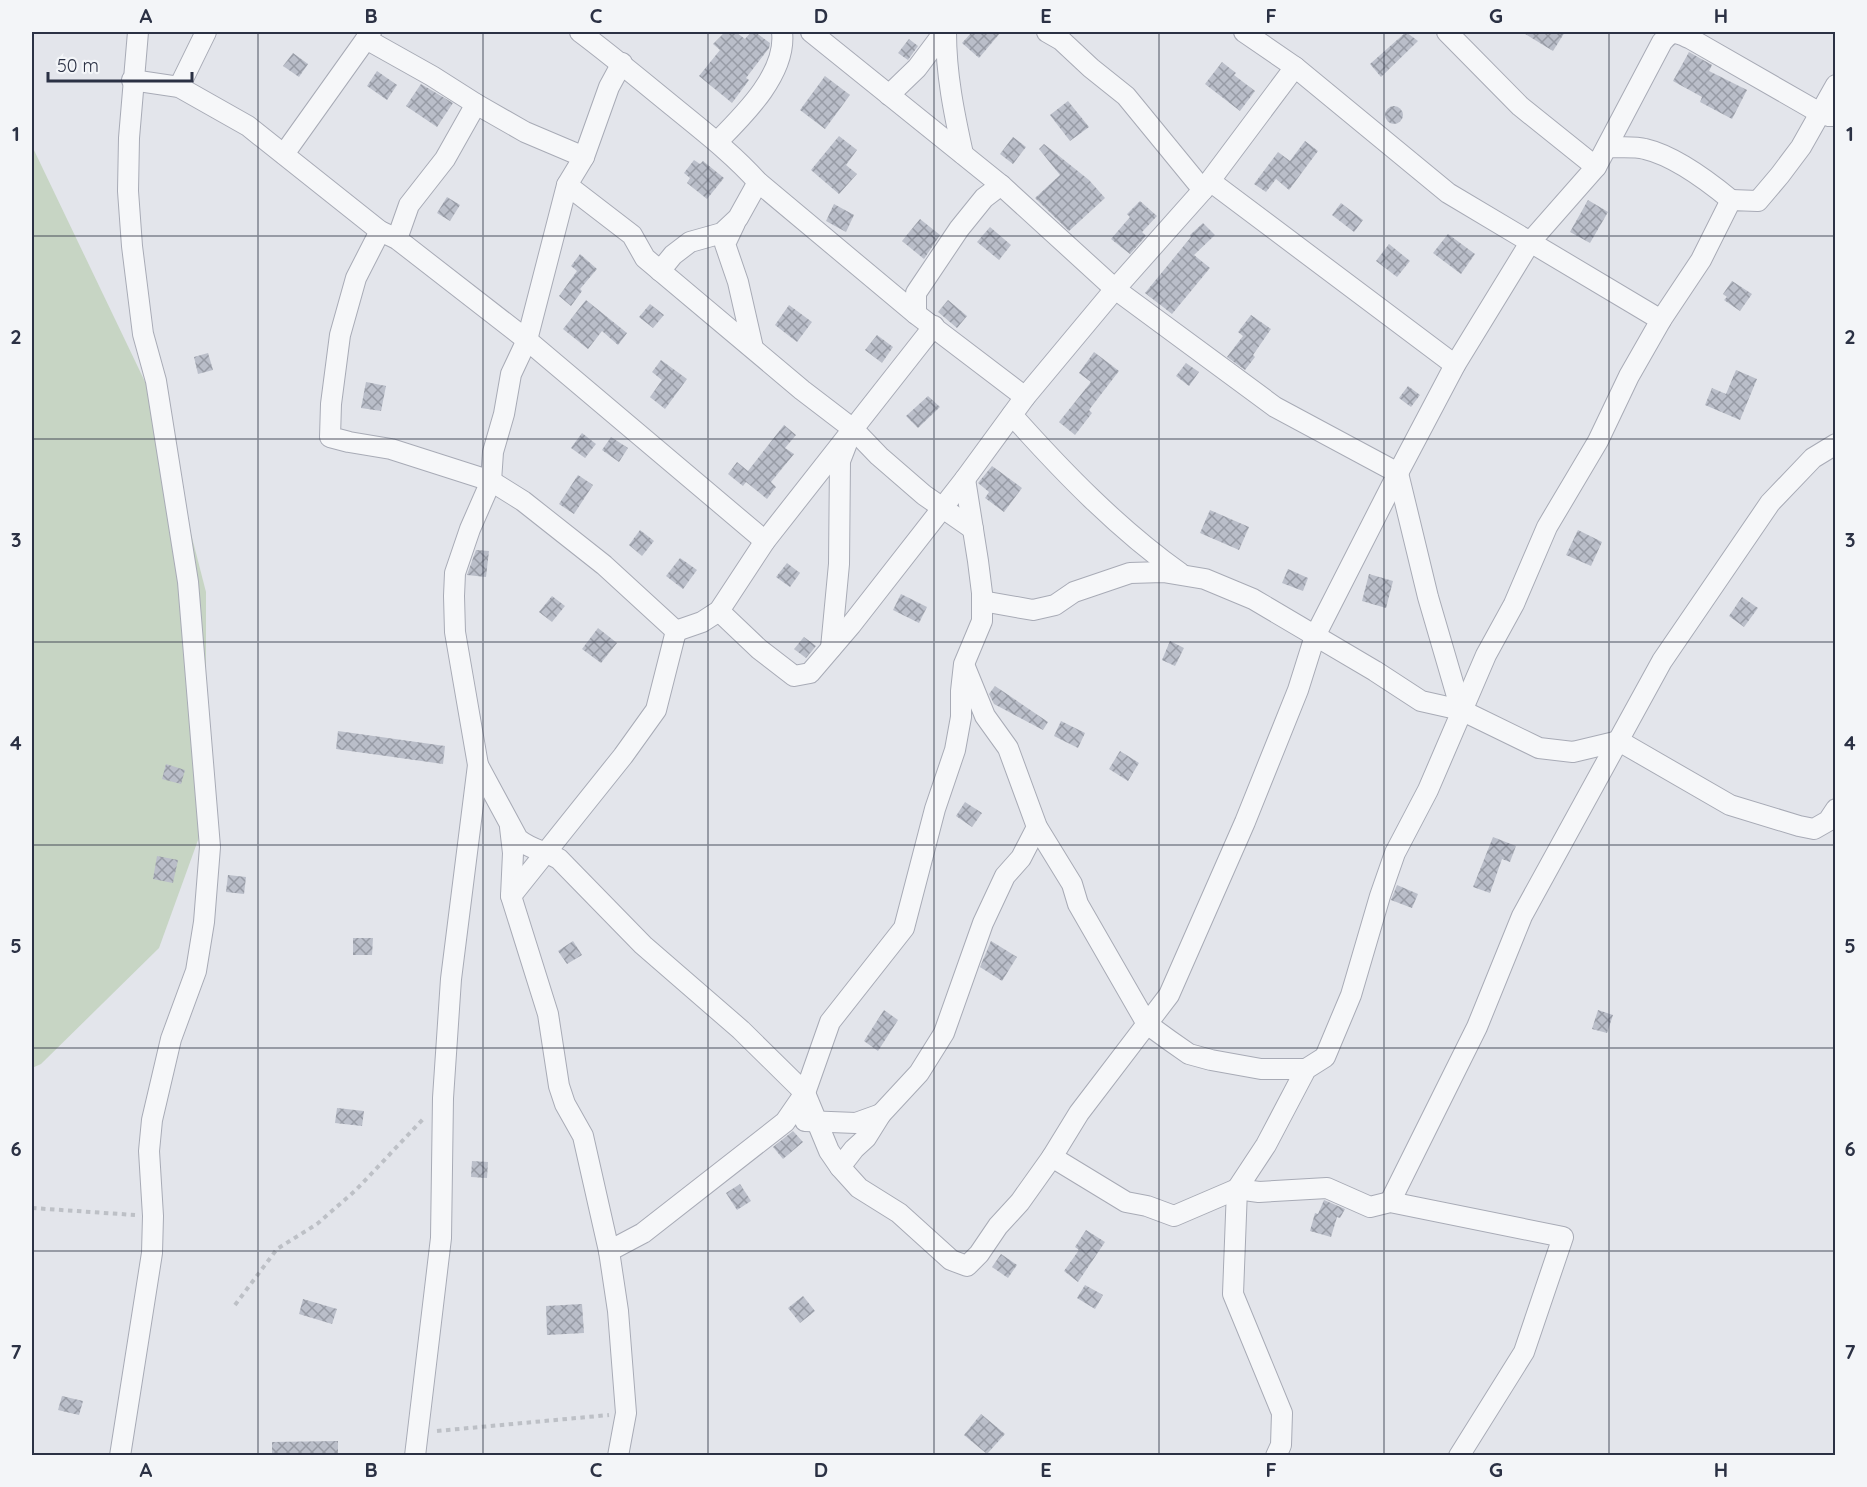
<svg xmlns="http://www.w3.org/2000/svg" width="1867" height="1487" font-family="Quicksand,sans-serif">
<defs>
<pattern id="building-cross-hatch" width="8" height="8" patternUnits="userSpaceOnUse" patternTransform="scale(1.5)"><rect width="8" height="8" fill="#babec9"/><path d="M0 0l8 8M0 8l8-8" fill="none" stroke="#979ba5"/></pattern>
</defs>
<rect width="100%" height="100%" fill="#e3e5eb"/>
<path fill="#c7d5c4" d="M32 146 160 413 206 592V818L159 948 41 1064 32 1068Z"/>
<g fill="url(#building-cross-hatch)">
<path d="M725 32H736L745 39 751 32H755L770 43 769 48 746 78 749 80 732 103 699 76 720 50 713 44Z"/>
<path d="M972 32H1001L979 58 962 43Z"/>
<path d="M1406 32 1418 41 1381 77 1370 64Z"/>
<path d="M1522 32H1565L1553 51Z"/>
<path d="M909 39 918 46 908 60 898 53Z"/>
<path d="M1689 52 1712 65 1709 71 1747 90 1732 119 1700 102 1702 97 1673 81Z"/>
<path d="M293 53 308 64 299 77 283 66Z"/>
<path d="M1222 62 1236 73 1234 75 1255 91 1240 111 1205 84Z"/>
<path d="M377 71 397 85 387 100 367 86Z"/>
<path d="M825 76 850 95 825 129 800 110Z"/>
<path d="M421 84 453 103 437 127 406 106Z"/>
<path d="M1068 101 1089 127 1070 141 1050 115Z"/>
<circle cx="1394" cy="115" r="9"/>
<path d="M839 136 857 150 846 165 857 174 839 194 811 170Z"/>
<path d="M1013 137 1026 147 1013 164 1000 154Z"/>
<path d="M1305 141 1318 151 1289 190 1276 179 1266 192 1254 184 1278 152 1290 161Z"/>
<path d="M1044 144 1089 180 1105 198 1069 231 1035 198 1060 175 1039 149Z"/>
<path d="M694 160 700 164 703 161 724 178 707 199 687 183 690 178 684 173Z"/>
<path d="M447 197 460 205 450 221 437 213Z"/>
<path d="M1588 200 1608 212 1590 243 1570 232Z"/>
<path d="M1140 201 1157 216 1142 232 1146 236 1130 254 1111 239 1130 217 1127 214Z"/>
<path d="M1341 203 1363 220 1354 232 1332 215Z"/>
<path d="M834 204 854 215 846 232 826 221Z"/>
<path d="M920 219 940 235 924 259 902 241Z"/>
<path d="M1203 223 1215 235 1194 255 1210 268 1172 314 1145 293 1191 237 1190 235Z"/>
<path d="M990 227 1011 245 999 260 977 242Z"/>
<path d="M1448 234 1475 254 1461 274 1433 253Z"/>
<path d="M1389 244 1410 261 1397 277 1376 261Z"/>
<path d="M580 254 597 269 580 289 582 291 571 306 559 296 577 271 571 266Z"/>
<path d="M1732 281 1752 294 1740 311 1724 300 1727 297 1723 294Z"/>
<path d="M586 300 627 333 618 345 602 331 588 349 563 329Z"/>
<path d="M948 300 967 316 957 328 938 312Z"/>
<path d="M650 304 664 315 653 328 639 317Z"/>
<path d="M789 305 812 322 797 342 775 325Z"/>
<path d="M1251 315 1271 329 1253 355 1255 357 1245 370 1227 357 1243 336 1238 332Z"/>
<path d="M877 335 893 347 882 363 865 350Z"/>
<path d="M1094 352 1119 371 1089 410 1092 413 1075 435 1059 422 1091 382 1079 373Z"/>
<path d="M208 353 213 370 198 374 194 357Z"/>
<path d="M661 360 687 379 665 409 650 397 662 380 652 372Z"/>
<path d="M1186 363 1199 372 1189 386 1176 376Z"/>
<path d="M1736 370 1757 379 1740 420 1705 405 1712 388 1726 394Z"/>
<path d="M366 382 386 386 381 411 361 408Z"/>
<path d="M1408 386 1420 395 1411 407 1399 398Z"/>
<path d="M928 396 940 407 918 428 906 416Z"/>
<path d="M784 425 796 435 785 448 794 454 771 482 776 487 767 499 746 482 743 486 728 474 737 462 748 471Z"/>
<path d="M582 433 596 444 585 458 571 448Z"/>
<path d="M611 437 628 448 619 462 602 450Z"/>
<path d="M992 466 1022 488 1004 512 985 498 989 492 978 483Z"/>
<path d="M578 475 593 485 574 514 559 504Z"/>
<path d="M1210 510 1249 527 1239 550 1200 533Z"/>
<path d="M640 530 654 541 642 556 629 545Z"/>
<path d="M1578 530 1602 542 1591 566 1566 555Z"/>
<path d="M476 550 489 551 486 577 467 575Z"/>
<path d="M680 558 697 570 683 589 666 576Z"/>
<path d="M787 563 800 573 790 587 776 577Z"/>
<path d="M1288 569 1308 578 1303 591 1282 583Z"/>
<path d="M1369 574 1393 581 1386 608 1362 601Z"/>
<path d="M901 594 927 607 919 623 893 610Z"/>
<path d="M552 596 565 606 552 622 539 612Z"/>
<path d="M1742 597 1758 608 1744 627 1729 616Z"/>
<path d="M598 628 617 643 601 663 582 649Z"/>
<path d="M804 637 816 646 806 658 794 649Z"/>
<path d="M1170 641 1184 648 1175 666 1162 660Z"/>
<path d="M995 686 1048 722 1043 730 994 704 989 694Z"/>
<path d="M1061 721 1085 733 1078 748 1054 736Z"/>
<path d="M338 731 445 746 443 764 336 749Z"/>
<path d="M1120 751 1139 763 1128 781 1109 769Z"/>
<path d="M166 764 185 770 181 784 162 779Z"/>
<path d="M965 802 982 813 972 827 956 816Z"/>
<path d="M1493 837 1516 846 1510 862 1502 859 1490 893 1473 887Z"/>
<path d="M157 856 178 860 173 883 153 879Z"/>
<path d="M228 875 246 877 244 894 226 892Z"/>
<path d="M1397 885 1418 894 1412 908 1391 900Z"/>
<path d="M353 938H373L372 955H353Z"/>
<path d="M573 941 582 955 567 964 558 951Z"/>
<path d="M991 941 1017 957 1002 981 980 967Z"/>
<path d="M884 1010 898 1020 878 1051 864 1041Z"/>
<path d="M1598 1010 1613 1015 1607 1033 1592 1029Z"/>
<path d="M337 1108 364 1111 362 1126 335 1123Z"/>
<path d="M793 1131 803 1142 783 1159 773 1147Z"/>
<path d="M472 1161 488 1162 487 1178 471 1177Z"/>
<path d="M740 1184 751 1201 737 1210 726 1193Z"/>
<path d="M1324 1200 1345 1209 1340 1218 1337 1217 1331 1237 1310 1231 1315 1213 1318 1214Z"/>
<path d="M1086 1230 1105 1242 1078 1282 1064 1271 1079 1250 1075 1247Z"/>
<path d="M1001 1254 1017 1265 1008 1278 992 1267Z"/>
<path d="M1085 1285 1103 1295 1095 1309 1077 1298Z"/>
<path d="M803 1296 815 1311 800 1323 788 1308Z"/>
<path d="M303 1299 337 1309 332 1324 299 1314Z"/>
<path d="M582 1304 584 1333 547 1335 546 1306Z"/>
<path d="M62 1396 83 1401 79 1415 58 1410Z"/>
<path d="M981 1414 1005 1434 987 1454 964 1435Z"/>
<path d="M338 1441V1455H272V1442Z"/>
</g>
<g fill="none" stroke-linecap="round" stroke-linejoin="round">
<defs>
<g id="minor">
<path d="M580 32C612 56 643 82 675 108 703 131 733 154 758 182L916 314 1025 397"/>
<path d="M811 32 1001 185 1115 289 1275 407 1398 473 1428 597 1461 710"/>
<path d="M946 32C946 74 954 113 963 154"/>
<path d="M1047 32 1061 40 1091 68 1126 96 1203 190"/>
<path d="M1244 32 1295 67 1448 193 1661 320"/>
<path d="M1447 32 1520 106 1596 167"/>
<path d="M366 39 432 76 476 104 525 132 584 157"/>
<path d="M622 63 609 87 584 157 567 185 527 340 511 374 504 414 493 452 491 481 470 529 455 573 454 596 455 632 478 765 518 839C531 850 545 851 559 859L643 945 741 1030 805 1093 829 1151 840 1167 859 1188 899 1213 951 1260 967 1266 979 1254 998 1226 1020 1202 1052 1157 1079 1113 1169 995 1245 822 1298 690 1315 636 1398 473 1455 365 1531 241 1596 167 1662 42C1673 29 1677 33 1691 39L1820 113 1829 116H1836"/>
<path d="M132 80 179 87 248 126 380 231 397 239 527 340 765 541"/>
<path d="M179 87 206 32"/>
<path d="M889 95 917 68 944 32"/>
<path d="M717 142C744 115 787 73 782 32"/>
<path d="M1607 147C1619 148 1634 146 1645 149 1675 156 1708 181 1731 200"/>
<path d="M284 154 371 32"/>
<path d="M1210 181 1455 365"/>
<path d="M567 185 632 235 645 258 802 390 853 429 879 456 924 495 973 529"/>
<path d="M735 223 725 244 738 282 753 348"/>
<path d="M380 231 356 278 340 335 331 404 330 437 349 442 391 449 491 481 523 501 604 565 676 631"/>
<path d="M397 239 409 205 445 159 476 104"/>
<path d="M660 271 673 255 690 242 722 233 738 218 758 182"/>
<path d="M916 314V293L959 229 984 198 1001 185"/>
<path d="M1012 415C1063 472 1117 528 1180 573"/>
<path d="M982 601 1033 610 1055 605 1074 592 1130 573 1163 572 1205 579 1253 599 1375 671 1421 701 1461 710 1539 748 1573 752 1619 741 1730 805 1799 826 1814 829 1828 821 1836 809"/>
<path d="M719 611 759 649 794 676 810 673 851 625 965 479 1025 397 1115 289 1203 190 1295 67"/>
<path d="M676 631 702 622 719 611 765 541 934 326"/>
<path d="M831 648 839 564 840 461 847 443"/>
<path d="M965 667 985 716 1008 748 1037 827 1072 884 1078 904 1147 1024 1169 1040 1189 1054 1211 1060 1261 1069H1306"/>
<path d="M510 827 513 853 511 896 548 1014 559 1086 565 1104 583 1136 609 1251 618 1311 626 1413 618 1456"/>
<path d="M511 896 623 756 656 710 676 631"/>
<path d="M805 1121 856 1123 881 1114"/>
<path d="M1052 1157 1126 1202 1147 1206 1174 1216 1237 1189 1259 1192 1327 1188 1370 1207 1390 1202 1563 1237 1524 1352 1459 1456"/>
<path d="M840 1167 854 1149 866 1138 881 1114 919 1073 944 1033 983 923 1005 876 1021 858 1037 827"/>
<path d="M1390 1202 1477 1027 1522 916 1662 661 1770 503 1813 458 1836 444"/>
<path d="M609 1251 643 1233 785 1122 805 1093 830 1022 904 928 935 809 955 750 961 717V691L964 664 982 621V593L978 561 965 479"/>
<path d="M120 1456 152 1253 153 1216 149 1151 152 1120 171 1039 196 971 204 922 210 847 188 582 156 381 143 334 132 246 128 191 129 138 138 32"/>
<path d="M415 1456 441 1238 443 1098 451 979 478 765"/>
<path d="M1276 1456 1281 1445 1282 1413 1233 1294 1237 1189 1266 1145 1306 1069 1325 1057 1351 995 1380 896 1395 853 1428 790 1486 655 1514 604 1547 527 1598 441 1629 376 1661 320 1701 260 1731 200 1758 201 1780 175 1801 147 1836 85"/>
</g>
</defs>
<use href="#minor" stroke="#a8abb6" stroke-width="22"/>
<g stroke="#bdc0c6" stroke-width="4" stroke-dasharray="4.5 4.5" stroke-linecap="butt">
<path d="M32 1208 135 1215"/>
<path d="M235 1305 277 1249 317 1224 356 1190 424 1118"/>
<path d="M437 1431 609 1415"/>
</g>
<use href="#minor" stroke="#f6f7f9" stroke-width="20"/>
</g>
<path fill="none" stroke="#2b3144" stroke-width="1.5" stroke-opacity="0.55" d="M258 32V1456M483 32V1456M708 32V1456M934 32V1456M1159 32V1456M1384 32V1456M1609 32V1456M32 236H1836M32 439H1836M32 642H1836M32 845H1836M32 1048H1836M32 1251H1836"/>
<rect width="1867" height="1487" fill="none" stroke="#f3f5f8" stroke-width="66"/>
<path d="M48 72v9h144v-9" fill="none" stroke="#2b3144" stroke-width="3"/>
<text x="57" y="72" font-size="18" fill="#2b3144" stroke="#f3f5f8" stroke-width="4.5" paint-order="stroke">50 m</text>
<rect x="33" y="33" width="1801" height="1421" fill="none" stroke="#2b3144" stroke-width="2"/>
<g font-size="20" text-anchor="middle" font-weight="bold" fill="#2b3144">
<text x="146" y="23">A</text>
<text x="371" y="23">B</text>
<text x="596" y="23">C</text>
<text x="821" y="23">D</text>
<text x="1046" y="23">E</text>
<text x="1271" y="23">F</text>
<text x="1496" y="23">G</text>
<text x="1721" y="23">H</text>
<text x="16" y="141">1</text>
<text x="1850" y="141">1</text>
<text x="16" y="344">2</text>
<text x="1850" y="344">2</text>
<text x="16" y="547">3</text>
<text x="1850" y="547">3</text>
<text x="16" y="750">4</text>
<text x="1850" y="750">4</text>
<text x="16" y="953">5</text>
<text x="1850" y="953">5</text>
<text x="16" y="1156">6</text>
<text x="1850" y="1156">6</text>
<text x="16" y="1359">7</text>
<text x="1850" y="1359">7</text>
<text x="146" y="1477">A</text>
<text x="371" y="1477">B</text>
<text x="596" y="1477">C</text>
<text x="821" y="1477">D</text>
<text x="1046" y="1477">E</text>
<text x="1271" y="1477">F</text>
<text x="1496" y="1477">G</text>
<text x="1721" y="1477">H</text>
</g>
</svg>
